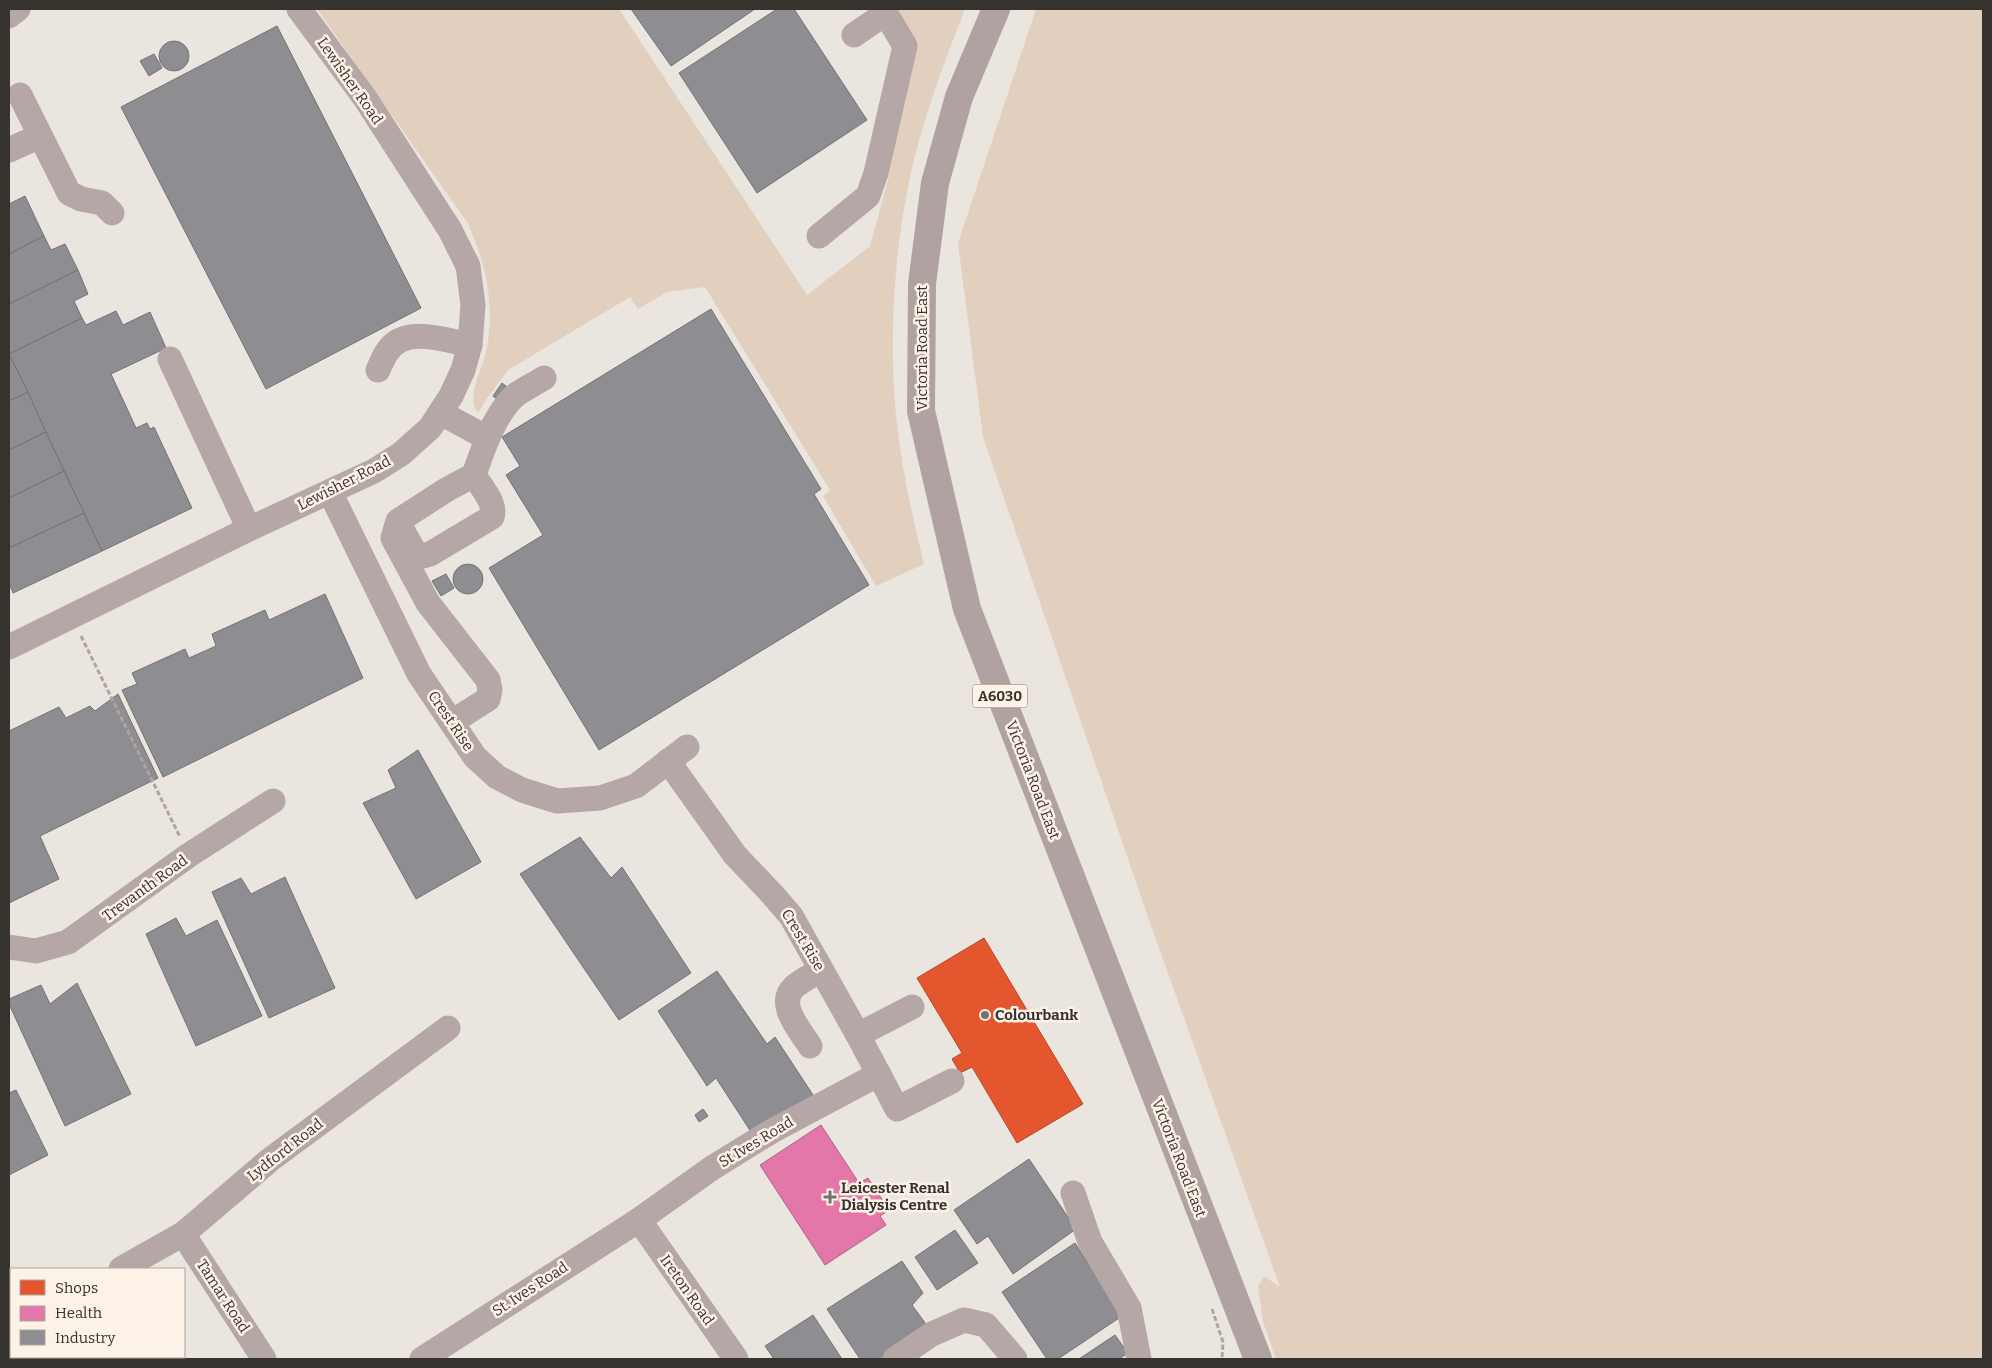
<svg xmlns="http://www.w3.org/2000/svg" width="1992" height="1368" font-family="Bitter,serif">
<rect width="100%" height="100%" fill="#ebe5e0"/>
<g fill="#e3cfbe">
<path d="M317 9H619L807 295 870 246 889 176 896 119 898 11 901 9H965C947 55 930 100 917 148 895 232 888 329 896 415 901 466 912 515 924 564L876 586 823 496 830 490 705 287 667 292 638 309 630 297 508 370 486 400 478 413C465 398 482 370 486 352 496 308 486 263 467 222Z"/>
<path d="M1036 9H1983V1359H1276L1263 1322 1258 1287 1264 1276 1280 1287 1148 917 983 437 958 243Z"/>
</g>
<path fill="#e4572e" stroke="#b04c2e" d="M984 938 1083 1104 1017 1143 972 1067 960 1073 952 1059 962 1053 917 978Z"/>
<path fill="#e377a8" stroke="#af6283" d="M821 1125 859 1183 868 1178 889 1210 880 1216 886 1225 825 1265 760 1165Z"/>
<g fill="#8d8d92" stroke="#737274">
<path d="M631 9H755L671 66Z"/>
<path d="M777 9H794L867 120 757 193 679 73Z"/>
<path d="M277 26 421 308 266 389 121 107Z"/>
<circle cx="174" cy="56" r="15"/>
<path d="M154 54 162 68 149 76 140 61Z"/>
<path d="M25 196 44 236 9 254V204Z"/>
<path d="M44 236 51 250 65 244 78 270 9 304V254Z"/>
<path d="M78 270 88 294 74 301 82 318 9 354V304Z"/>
<path d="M711 309 821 489 814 494 869 585 599 750 489 568 543 535 506 475 520 466 502 437Z"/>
<path d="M116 311 123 325 150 312 166 348 111 374 136 428 147 423 150 429 154 427 192 508 102 551 9 354 82 318 86 325Z"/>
<path d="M9 354 28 392 9 401Z"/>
<path d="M502 383 510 389 501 402 493 396Z"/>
<path d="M28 392 46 432 9 450V401Z"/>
<path d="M46 432 64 471 9 498V450Z"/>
<path d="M64 471 84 513 9 548V498Z"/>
<path d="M84 513 102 551 13 593 9 583V548Z"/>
<circle cx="468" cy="579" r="15"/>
<path d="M446 574 454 588 441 596 432 581Z"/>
<path d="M325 594 363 678 163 777 122 690 137 684 132 673 185 649 189 658 216 646 212 634 265 610 269 620Z"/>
<path d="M118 694 158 778 40 836 59 879 9 903V731L59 707 66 718 90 706 95 711Z"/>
<path d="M418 750 481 862 416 899 363 803 396 788 388 770Z"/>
<path d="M580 837 611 878 622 867 691 973 619 1020 520 874Z"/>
<path d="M285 877 335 988 269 1018 212 892 241 878 251 894Z"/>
<path d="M176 918 186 936 217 920 262 1016 196 1046 146 934Z"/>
<path d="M717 971 767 1044 775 1037 815 1098 755 1138 716 1078 707 1086 658 1011Z"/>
<path d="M77 983 131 1094 65 1126 9 1004V999L41 985 50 1004Z"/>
<path d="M16 1090 48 1155 9 1175V1093Z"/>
<path d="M703 1109 708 1116 699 1122 695 1115Z"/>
<path d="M1029 1159 1076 1229 1013 1274 988 1236 977 1244 954 1210Z"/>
<path d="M955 1230 978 1263 937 1290 915 1257Z"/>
<path d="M1075 1243 1122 1316 1058 1359H1047L1002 1292Z"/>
<path d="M902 1261 923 1293 912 1305 931 1331 891 1359H860L827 1309Z"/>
<path d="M813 1315 842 1359H774L765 1346Z"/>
<path d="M1115 1335 1128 1353 1119 1359H1079Z"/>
</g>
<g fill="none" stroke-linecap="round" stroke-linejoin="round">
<g stroke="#afa4a3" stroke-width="3" stroke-dasharray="5 2.5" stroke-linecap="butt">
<path d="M81 636 180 837"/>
<path d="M1212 1309 1223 1342 1222 1359"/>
</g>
<g stroke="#b5a7a6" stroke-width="25">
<path d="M9 16 18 9"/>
<path d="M854 35 886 13"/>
<path d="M20 95 69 193 81 199 102 203 112 213"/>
<path d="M9 150 40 136"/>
<path d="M819 236 868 196 876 173 905 46 883 9"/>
<path d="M170 359 249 529"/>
<path d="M378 370C381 364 383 358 387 352 404 325 444 340 470 345"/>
<path d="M441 413 487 438"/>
<path d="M330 492 419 674 475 757 497 777 522 790 557 801 600 798 636 786 687 747"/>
<path d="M403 531 414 551 423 556 430 554 492 517C497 504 481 487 474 475"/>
<path d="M9 647 249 529 374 471 401 454 430 428 451 396 463 370 470 345 473 305 468 266 450 230 365 98 299 9"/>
<path d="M452 722 488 699 490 690 488 680 428 603 393 538 398 521 446 490 474 475C482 451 496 410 517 394 526 388 536 383 544 378"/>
<path d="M668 761 735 855 772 894 791 916 858 1035 897 1109 952 1081"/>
<path d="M9 947 36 951 68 942 189 855 273 801"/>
<path d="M858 1035 912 1007"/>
<path d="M810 1046C800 1030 776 1004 794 987 802 980 813 975 821 970"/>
<path d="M1073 1193 1090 1242 1129 1308 1139 1359"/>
<path d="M639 1220 736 1359"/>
<path d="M183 1234 264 1359"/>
<path d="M121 1269 183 1234 271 1159 448 1028"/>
<path d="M9 1347 11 1345"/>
<path d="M422 1359 639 1220 712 1168 772 1131 879 1074"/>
<path d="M895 1359 932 1334 964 1320 986 1325 1015 1359"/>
</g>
<path stroke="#b0a2a1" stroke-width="28" d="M996 9 959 97 935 183 922 284 921 411 967 609 1258 1359"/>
</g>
<g fill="#75716c" stroke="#fdf2e8" stroke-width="2">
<circle cx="985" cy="1015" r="5"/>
<path d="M827.5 1189.5h5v5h5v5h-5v5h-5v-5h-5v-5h5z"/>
</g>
<g text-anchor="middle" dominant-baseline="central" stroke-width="5" stroke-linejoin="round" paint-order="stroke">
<rect fill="#fdf2e8" stroke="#726c66" stroke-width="1" x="972.5" y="684.5" width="55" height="23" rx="4"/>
<g font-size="14" font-weight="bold" fill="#36322e">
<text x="1000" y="696">A6030</text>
</g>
<g font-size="15" fill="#36322e" stroke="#fdf2e8">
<text transform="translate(350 81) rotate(55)">Lewisher Road</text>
<text transform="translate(922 348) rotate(-90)">Victoria Road East</text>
<text transform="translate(344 483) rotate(-27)">Lewisher Road</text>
<text transform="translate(451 721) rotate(56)">Crest Rise</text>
<text transform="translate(1033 780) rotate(69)">Victoria Road East</text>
<text transform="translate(145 888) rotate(-36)">Trevanth Road</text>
<text transform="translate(803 940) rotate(59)">Crest Rise</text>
<text transform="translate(756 1142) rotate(-31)">St Ives Road</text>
<text transform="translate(285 1150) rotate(-38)">Lydford Road</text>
<text transform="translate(1179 1158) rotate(69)">Victoria Road East</text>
<text transform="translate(530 1289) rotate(-33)">St. Ives Road</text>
<text transform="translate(687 1290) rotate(55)">Ireton Road</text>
<text transform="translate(223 1296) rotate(57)">Tamar Road</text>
</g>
<g font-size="15" font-weight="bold" fill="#36322e" stroke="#fdf2e8" text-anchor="start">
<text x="995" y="1015">Colourbank</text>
<text x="841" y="1188">Leicester Renal<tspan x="841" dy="17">Dialysis Centre</tspan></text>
</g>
</g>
<rect width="1992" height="1368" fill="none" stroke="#36322e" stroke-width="20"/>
<rect x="10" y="1268" width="175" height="90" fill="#fdf2e8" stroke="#ada59e"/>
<rect x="20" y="1280" width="25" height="15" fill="#e4572e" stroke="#ada59e"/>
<text x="55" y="1293" font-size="15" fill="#36322e">Shops</text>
<rect x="20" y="1306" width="25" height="15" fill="#e377a8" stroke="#ada59e"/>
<text x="55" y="1318" font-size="15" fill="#36322e">Health</text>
<rect x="20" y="1330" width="25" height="15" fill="#8d8d92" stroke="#ada59e"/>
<text x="55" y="1343" font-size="15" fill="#36322e">Industry</text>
</svg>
